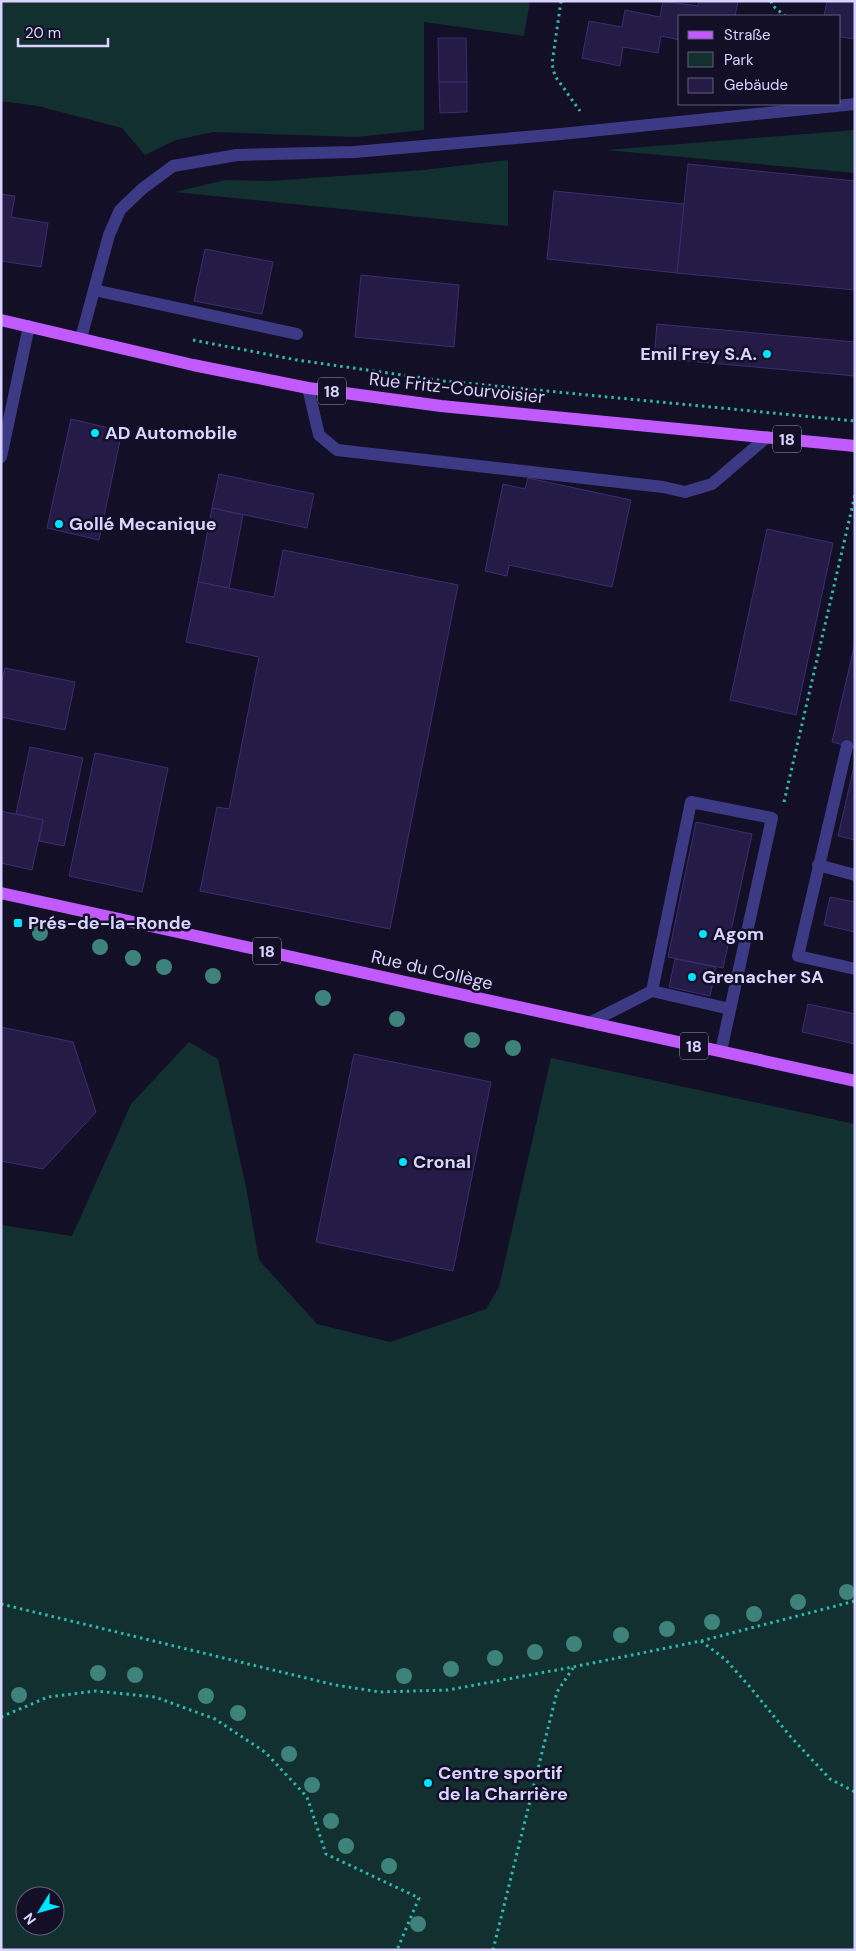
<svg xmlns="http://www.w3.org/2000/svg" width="856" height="1951" font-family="'DM Sans',sans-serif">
<rect width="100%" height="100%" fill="#130f26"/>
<g fill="#12302f" fill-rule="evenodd">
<path d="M1 1H530L524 36 424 22V130L356 137 213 132 176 140 145 155 122 128 38 106 1 101Z"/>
<path d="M855 130V173L606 150Z"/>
<path d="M508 160V226L175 192 225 180 270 181 423 170Z"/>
<path d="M189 1042 218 1059 246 1187 259 1260 317 1324 390 1342 486 1309 499 1287 551 1058 855 1124V1950H1V1225L72 1236 131 1104ZM25 1896H55V1926H25Z"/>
</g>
<g fill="#241b47" stroke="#3b2d73">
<path d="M663 1 698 6 699 1H738L735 16H680V40L661 36 658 53 623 47 620 66 582 58 589 21 622 27 625 10 660 17Z"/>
<path d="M827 1H855V39L840 37V16H824Z"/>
<path d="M438 38H466L467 82H439Z"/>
<path d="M439 82H467V112L440 113Z"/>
<path d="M688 164 855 181V290L677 273Z"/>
<path d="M554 191 684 204 677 273 547 259Z"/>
<path d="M1 194 15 196 11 217 48 223 41 267 1 261Z"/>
<path d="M205 249 273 262 262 314 194 301Z"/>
<path d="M361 275 459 285 454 347 355 337Z"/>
<path d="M657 324 855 342V376L654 358Z"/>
<path d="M71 419 122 431 99 540 47 528Z"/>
<path d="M219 474 314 494 307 528 212 508Z"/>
<path d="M528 478 631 500 612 587 509 565 507 576 485 571 503 484 525 489Z"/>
<path d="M212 508 243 515 229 588 198 582Z"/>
<path d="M767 529 833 543 796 715 730 700Z"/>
<path d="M283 550 458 585 390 929 200 891 217 807 229 809 259 657 186 642 198 582 274 597Z"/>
<path d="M855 643V748L832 742Z"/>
<path d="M5 668 75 682 65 730 1 717V685Z"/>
<path d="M30 747 83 758 64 846 39 841 43 820 16 814Z"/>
<path d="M95 753 168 768 142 892 69 876Z"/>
<path d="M855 762V840L838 836Z"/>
<path d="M1 811 43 820 32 870 1 863Z"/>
<path d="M696 822 752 834 723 968 668 957Z"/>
<path d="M830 897 855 902V932L824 925Z"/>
<path d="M675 959 716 967 710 996 669 987Z"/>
<path d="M808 1004 855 1014V1044L802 1032Z"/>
<path d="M1 1027 73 1042 96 1112 43 1169 1 1161Z"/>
<path d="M354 1054 491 1082 453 1271 316 1242Z"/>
</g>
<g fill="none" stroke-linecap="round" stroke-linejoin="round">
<g stroke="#2fb8b0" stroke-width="3" stroke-dasharray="2.5 4" stroke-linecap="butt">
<path d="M561 1 552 64 555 76 580 111"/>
<path d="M771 1 772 5 785 16"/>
<path d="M193 340 297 360 444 381 855 421"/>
<path d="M784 802 855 495"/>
<path d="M1 1604 335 1685 380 1692 448 1690 573 1667 701 1641 855 1601"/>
<path d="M701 1641 726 1660 750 1687 790 1736 830 1779 855 1792"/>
<path d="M1 1717 48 1697 96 1691 155 1697 215 1719 265 1752 307 1797 326 1854 419 1898 397 1950"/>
<path d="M493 1950 557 1692 573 1668"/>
</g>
<g stroke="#3d3a85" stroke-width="12">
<path d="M94 290 297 334"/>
<path d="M308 388 319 435 337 450 663 487 685 492 712 484 767 437"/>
<path d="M847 746 798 956 855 969"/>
<path d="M818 865 855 875"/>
<path d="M589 1023 652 991"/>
<path d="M721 1051 772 818 691 802 652 991 730 1009"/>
</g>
<g stroke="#3d3a85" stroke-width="12">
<path d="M81 338 109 235 120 210 142 189 173 166 237 155 354 152 561 134 855 104"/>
<path d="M1 457 29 326"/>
</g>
<g stroke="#c25bff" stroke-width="12">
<path d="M1 320 193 365 308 388 441 406 855 446"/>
<path d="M1 893 855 1081"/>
</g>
</g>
<g fill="#3d827b">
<circle cx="40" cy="933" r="8"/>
<circle cx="100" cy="947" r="8"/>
<circle cx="133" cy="958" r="8"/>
<circle cx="164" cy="967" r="8"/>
<circle cx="213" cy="976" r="8"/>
<circle cx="323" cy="998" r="8"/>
<circle cx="397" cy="1019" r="8"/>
<circle cx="472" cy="1040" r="8"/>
<circle cx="513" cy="1048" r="8"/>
<circle cx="847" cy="1592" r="8"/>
<circle cx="798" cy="1602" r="8"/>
<circle cx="754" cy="1614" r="8"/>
<circle cx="712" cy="1622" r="8"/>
<circle cx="667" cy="1629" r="8"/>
<circle cx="621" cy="1635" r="8"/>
<circle cx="574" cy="1644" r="8"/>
<circle cx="535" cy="1652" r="8"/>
<circle cx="495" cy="1658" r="8"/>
<circle cx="451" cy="1669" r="8"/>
<circle cx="98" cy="1673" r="8"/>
<circle cx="135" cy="1675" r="8"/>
<circle cx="404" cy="1676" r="8"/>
<circle cx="19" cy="1695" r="8"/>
<circle cx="206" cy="1696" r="8"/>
<circle cx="238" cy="1713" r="8"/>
<circle cx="289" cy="1754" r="8"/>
<circle cx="312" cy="1785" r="8"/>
<circle cx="331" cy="1821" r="8"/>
<circle cx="346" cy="1846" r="8"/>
<circle cx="389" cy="1866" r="8"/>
<circle cx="418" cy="1924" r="8"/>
</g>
<g fill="#00e5ff" stroke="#130f26" stroke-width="2">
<circle cx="767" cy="354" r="5"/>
<circle cx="95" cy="433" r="5"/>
<circle cx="59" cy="524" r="5"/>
<rect x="13" y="918" width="10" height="10" rx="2.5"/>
<circle cx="703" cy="934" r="5"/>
<circle cx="692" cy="977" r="5"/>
<circle cx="403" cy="1162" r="5"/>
<circle cx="428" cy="1783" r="5"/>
</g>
<g text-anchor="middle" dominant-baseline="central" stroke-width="5" stroke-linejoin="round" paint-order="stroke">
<g fill="#130f26" stroke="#9e99be" stroke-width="1">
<rect x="318" y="377.5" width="28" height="27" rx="4"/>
<rect x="773" y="425.5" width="28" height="27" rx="4"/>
<rect x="253" y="937.5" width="28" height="27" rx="4"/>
<rect x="680" y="1032.5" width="28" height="27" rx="4"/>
</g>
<g font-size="16" font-weight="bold" fill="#d9d4ff">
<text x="332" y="391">18</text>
<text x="787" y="439">18</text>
<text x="267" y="951">18</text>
<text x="694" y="1046">18</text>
</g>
<g font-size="18" font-weight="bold" fill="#d9d4ff" stroke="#130f26" text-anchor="start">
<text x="757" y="354" text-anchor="end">Emil Frey S.A.</text>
<text x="105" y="433">AD Automobile</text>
<text x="69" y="524">Gollé Mecanique</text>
<text x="28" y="923">Prés-de-la-Ronde</text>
<text x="713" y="934">Agom</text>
<text x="702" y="977">Grenacher SA</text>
<text x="413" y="1162">Cronal</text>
<text x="438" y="1773">Centre sportif<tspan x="438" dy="21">de la Charrière</tspan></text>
</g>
<g font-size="18" fill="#d9d4ff" stroke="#130f26">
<text transform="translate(457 388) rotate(6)">Rue Fritz-Courvoisier</text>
<text transform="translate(432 970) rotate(13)">Rue du Collège</text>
</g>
</g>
<rect width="856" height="1951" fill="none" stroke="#d9d4ff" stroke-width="5"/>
<rect x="678" y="15" width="162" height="90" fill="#130f26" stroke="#625e7d"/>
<rect x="688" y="31" width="25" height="8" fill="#c25bff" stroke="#625e7d"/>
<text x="724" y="40" font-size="15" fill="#d9d4ff">Straße</text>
<rect x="688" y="52" width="25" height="15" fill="#12302f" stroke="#625e7d"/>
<text x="724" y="65" font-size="15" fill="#d9d4ff">Park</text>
<rect x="688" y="78" width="25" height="15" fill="#241b47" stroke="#625e7d"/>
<text x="724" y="90" font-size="15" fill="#d9d4ff">Gebäude</text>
<g transform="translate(40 1911) rotate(233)"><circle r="24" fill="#130f26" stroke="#625e7d"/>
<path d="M0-4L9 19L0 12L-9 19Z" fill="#00e5ff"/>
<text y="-8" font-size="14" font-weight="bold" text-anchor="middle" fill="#d9d4ff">N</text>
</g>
<path d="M18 38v8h90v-8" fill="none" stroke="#d9d4ff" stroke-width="2.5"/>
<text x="25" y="38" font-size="15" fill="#d9d4ff" stroke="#130f26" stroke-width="4" paint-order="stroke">20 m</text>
</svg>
